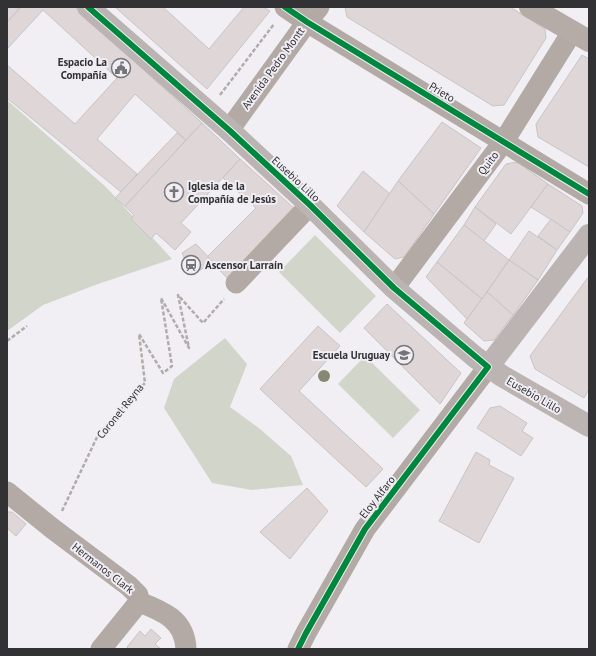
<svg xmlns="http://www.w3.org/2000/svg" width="596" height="656" font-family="'PT Sans',sans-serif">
<rect width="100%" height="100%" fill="#f1eff3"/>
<g fill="#d2d5c9">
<path d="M7 100 107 188 172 259 98 284 43 305 7 331Z"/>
<path d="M315 235 376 296 340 333 279 272Z"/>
<path d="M225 338 247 364 230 407 260 429 291 456 303 485 252 490 212 483 164 408 174 379Z"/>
<path d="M365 356 420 410 393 438 338 384Z"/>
</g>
<g fill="#dfd6d8" stroke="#c7c4c6">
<path d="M7 7 20 8 7 22Z"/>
<path d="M21 7H75L202 123 186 140 135 94 97 139 137 174 121 192 7 98V65L75 124 117 78 43 10 7 49V22Z"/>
<path d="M115 7H163L209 49 244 7H263L270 11 207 89Z"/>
<path d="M345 7H510L545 29 546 38 504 105 493 106 347 17Z"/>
<path d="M582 55 589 59V167L538 137 536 124Z"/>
<path d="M442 122 481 148 434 214 398 181Z"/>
<path d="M202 123 240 159 181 223 191 232 175 250 156 233 151 239 131 219 134 215 125 206Z"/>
<path d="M177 133 186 140 125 206 115 198Z"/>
<path d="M240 159 296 210 229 280 207 257 256 208 223 178Z"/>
<path d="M517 162 548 184 511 234 475 207 506 164Z"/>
<path d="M363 171 390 194 364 232 337 206Z"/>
<path d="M398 181 434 214 404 257 395 259 364 232Z"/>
<path d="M548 184 582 206 583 213 570 232 531 207Z"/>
<path d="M475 207 496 224 484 241 464 225Z"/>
<path d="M551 219 570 232 557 250 538 236Z"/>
<path d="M464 225 509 260 482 299 437 262Z"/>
<path d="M529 231 557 250 538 280 509 260Z"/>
<path d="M196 244 214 263 192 274 182 253Z"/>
<path d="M509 260 538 280 513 315 487 292Z"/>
<path d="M437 262 482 299 467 319 426 277Z"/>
<path d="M589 276V389L584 398 535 369 530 356Z"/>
<path d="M487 292 513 315 494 340 484 341 464 323Z"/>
<path d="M387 304 461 373 440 404 364 328Z"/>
<path d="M318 326 340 346 299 391 383 469 366 487 260 389Z"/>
<path d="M500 406 527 423 522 431 533 438 521 456 477 428 490 408Z"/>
<path d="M476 452 490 460 489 465 514 478 479 543 439 521Z"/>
<path d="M307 488 328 511 290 559 260 532Z"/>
<path d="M7 512H12L26 524 16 536 7 528Z"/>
<path d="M151 629 161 638 155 644 161 649H129L127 647 140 631 145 636Z"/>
</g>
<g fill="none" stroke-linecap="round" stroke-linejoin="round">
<g stroke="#b1acab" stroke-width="2.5" stroke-dasharray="4 2" stroke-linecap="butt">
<path d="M220 95 274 24"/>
<path d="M7 341 27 326"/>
<path d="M62 511 99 433 145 383 139 334 163 373 172 366 161 298 189 348 178 295 203 323 224 299"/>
</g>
<g stroke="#b3aaa6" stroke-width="21">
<path d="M285 7 307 22 589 194"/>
<path d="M229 130 307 22 319 7"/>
<path d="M236 283 310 205"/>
<path d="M394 288 504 141 572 32"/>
<path d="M7 492 53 529 129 586 138 595 139 602"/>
<path d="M139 602C163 611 185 620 186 649"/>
<path d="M101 649 139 602"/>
<path d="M298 649 306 633 365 529 488 367"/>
</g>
<g stroke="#bbb4b2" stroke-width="22">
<path d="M88 7 229 130 310 205 394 288 475 357 502 376 589 426"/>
<path d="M488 367 589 235"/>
</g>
<path stroke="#b5aca8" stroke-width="22" d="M530 7 589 41"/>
<defs>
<g id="cycleway">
<path d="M88 7 229 130 310 205 394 288 488 367 365 529 306 633 298 649"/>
<path d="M285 7 307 22 589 194"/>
</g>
</defs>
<use href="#cycleway" stroke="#f0eef4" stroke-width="8"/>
<use href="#cycleway" stroke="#00873e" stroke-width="6"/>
</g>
<circle fill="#858974" cx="324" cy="376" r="6"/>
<defs>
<symbol id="civic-ring" viewBox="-11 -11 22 22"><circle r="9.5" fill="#f0eef4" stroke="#757477" stroke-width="1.5"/><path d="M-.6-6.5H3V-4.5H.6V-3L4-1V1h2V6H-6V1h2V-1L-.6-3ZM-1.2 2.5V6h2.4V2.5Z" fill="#757477"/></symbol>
<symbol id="church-ring" viewBox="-11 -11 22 22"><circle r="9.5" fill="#f0eef4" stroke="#757477" stroke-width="1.5"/><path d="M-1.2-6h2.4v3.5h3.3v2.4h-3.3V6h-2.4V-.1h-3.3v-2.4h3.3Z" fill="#757477"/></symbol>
<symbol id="station-ring" viewBox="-11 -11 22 22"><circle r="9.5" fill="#f0eef4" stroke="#757477" stroke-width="1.5"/><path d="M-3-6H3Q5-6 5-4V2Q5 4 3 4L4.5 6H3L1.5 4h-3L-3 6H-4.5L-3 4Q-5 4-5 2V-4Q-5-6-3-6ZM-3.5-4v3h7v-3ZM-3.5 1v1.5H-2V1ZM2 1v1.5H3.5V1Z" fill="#757477"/></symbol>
<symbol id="school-ring" viewBox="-11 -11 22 22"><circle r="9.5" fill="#f0eef4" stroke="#757477" stroke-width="1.5"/><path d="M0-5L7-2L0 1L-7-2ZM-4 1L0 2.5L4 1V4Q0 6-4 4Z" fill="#757477"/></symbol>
</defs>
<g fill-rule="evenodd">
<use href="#civic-ring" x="110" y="57" width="22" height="22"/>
<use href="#church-ring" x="163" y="181" width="22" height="22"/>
<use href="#station-ring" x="180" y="254" width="22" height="22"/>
<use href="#school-ring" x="393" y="344" width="22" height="22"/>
</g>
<g text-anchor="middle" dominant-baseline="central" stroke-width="4" stroke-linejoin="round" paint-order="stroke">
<g font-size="11" font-weight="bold" fill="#323134" stroke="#f0eef4" text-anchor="end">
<text x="107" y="62">Espacio La<tspan x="107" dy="13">Compañía</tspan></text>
<text x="188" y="186" text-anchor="start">Iglesia de la<tspan x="188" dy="13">Compañía de Jesús</tspan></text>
<text x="205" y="265" text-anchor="start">Ascensor Larraín</text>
<text x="390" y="355">Escuela Uruguay</text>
</g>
<g font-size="11" fill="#323134" stroke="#f0eef4">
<text transform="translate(273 68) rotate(-54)">Avenida Pedro Montt</text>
<text transform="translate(442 92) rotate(31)">Prieto</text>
<text transform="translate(488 163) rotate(-53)">Quito</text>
<text transform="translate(296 179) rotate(43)">Eusebio Lillo</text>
<text transform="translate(534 395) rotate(30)">Eusebio Lillo</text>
<text transform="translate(120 411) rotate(-51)">Coronel Reyna</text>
<text transform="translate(377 497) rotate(-52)">Eloy Alfaro</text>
<text transform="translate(103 568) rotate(38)">Hermanos Clark</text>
</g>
</g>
<rect width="596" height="656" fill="none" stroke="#323134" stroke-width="16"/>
</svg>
